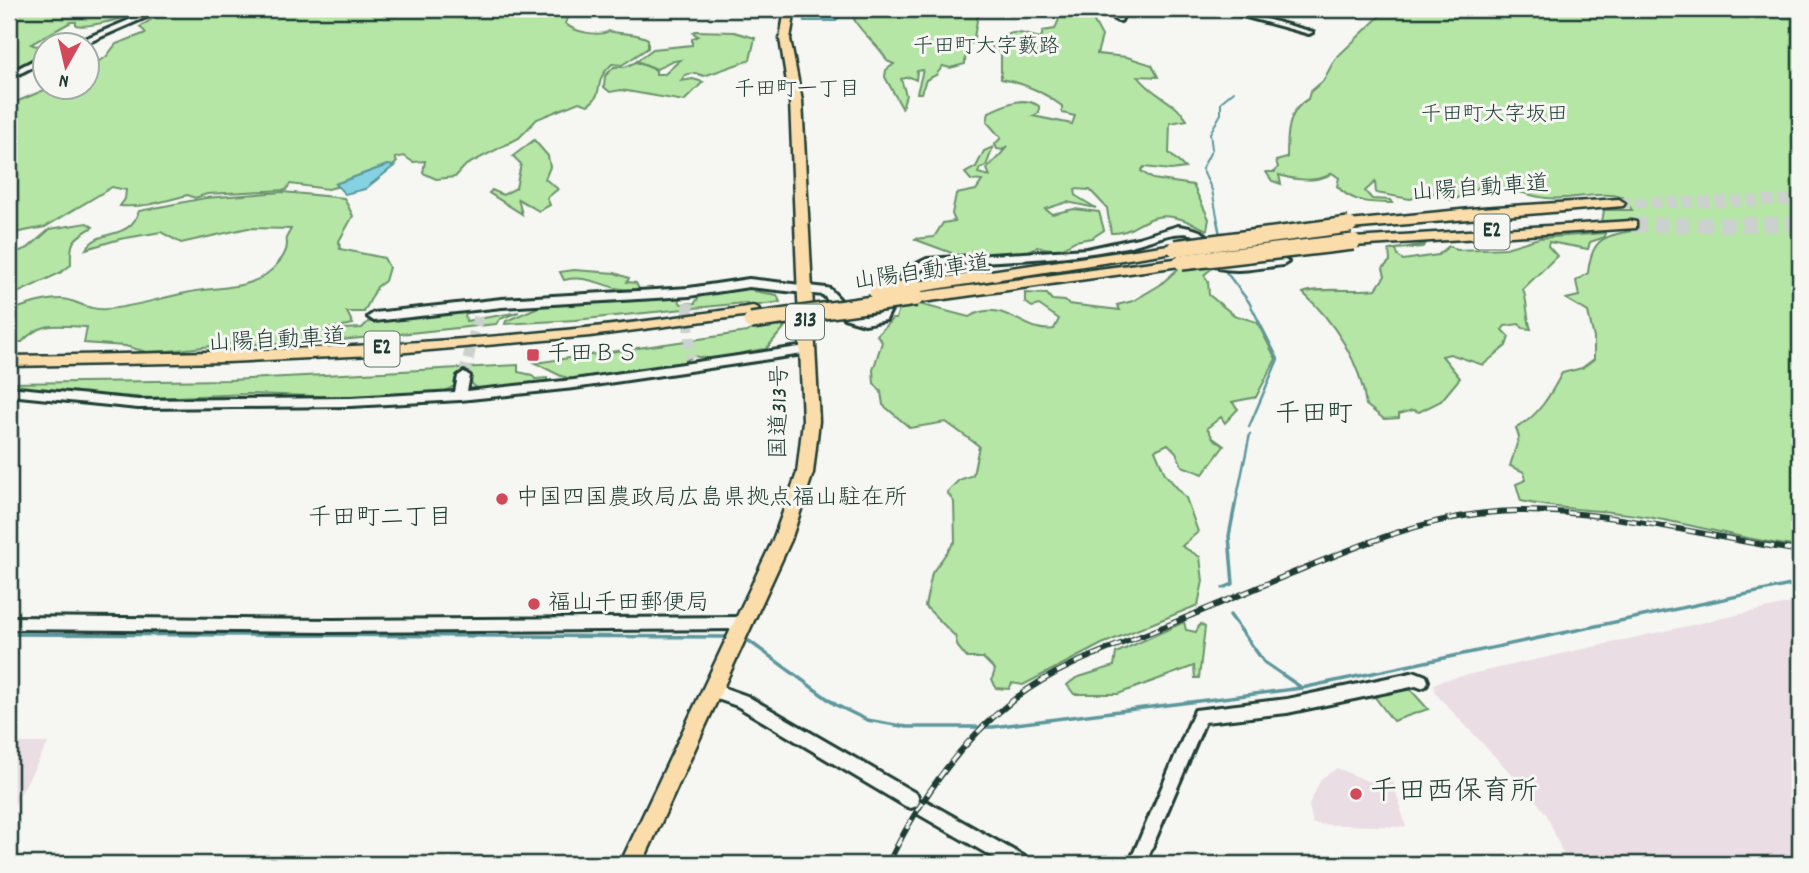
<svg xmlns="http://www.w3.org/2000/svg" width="1809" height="873" font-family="Dekko,'Klee One',sans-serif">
<rect width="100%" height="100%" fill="#f6f6f2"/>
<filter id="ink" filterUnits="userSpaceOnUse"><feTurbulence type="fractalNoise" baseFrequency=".0143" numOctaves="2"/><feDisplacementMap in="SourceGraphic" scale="14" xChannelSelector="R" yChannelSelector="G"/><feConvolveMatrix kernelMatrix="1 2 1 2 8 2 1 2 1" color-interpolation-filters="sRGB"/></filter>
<g filter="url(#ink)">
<g fill="#eadde4">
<path d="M1800 601V864H1567L1547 815 1534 798 1435 693 1434 684 1440 681Z"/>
<path d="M9 743H48L9 815Z"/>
<path d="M1337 768 1367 781 1392 778 1406 827 1313 824 1309 805 1321 779Z"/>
</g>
<g fill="#b5e6a5" stroke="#6a926c" stroke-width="2">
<path d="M9 9H134L128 12V16C118 20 85 28 76 25V22H71L31 44 36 46 51 42C40 51 27 67 9 72Z"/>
<path d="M181 9H558L570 15 565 23C573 32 599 37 609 31 623 35 635 32 648 39V48L622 65 612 64C608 68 602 74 601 79 597 91 600 97 588 105L579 102 537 119 519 138 466 165 455 177 436 179 423 173 425 161 413 162 404 156 395 158 397 162 393 166 387 165 335 184 336 187 328 189 290 184 286 190 207 194 195 198 188 195C164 201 145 208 120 206L125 199 126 190 112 187 45 227 9 234V101L16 102 49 88H88V67L106 57 116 44 146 33 140 27 155 17Z"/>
<path d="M851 9H1000L995 13 978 15 973 43 966 46 965 64 950 68 943 66 936 75 926 80 921 93H917L923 70 917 71 916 80 910 77 901 79 906 95 902 108 885 77 886 70 894 64 887 61C879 42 854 31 851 9Z"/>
<path d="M1048 9H1058L1065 16H1091L1102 36 1097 54 1127 57 1152 65 1158 77 1138 76C1151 95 1175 101 1187 120L1170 123 1169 153 1185 168 1171 170 1144 167 1141 171 1153 179 1193 185 1209 219 1207 230C1192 223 1171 212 1153 218 1137 223 1129 234 1111 233L1107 208 1090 190 1075 189 1076 196 1096 208 1067 202 1045 209 1052 214 1074 209 1099 212 1104 230 1092 238 1075 241 1059 250 1037 247 1020 255H957L914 239 934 237 943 223 955 221 952 214 956 194 976 190 982 181 971 180 965 173 976 167 984 151 993 147 986 166 980 168 978 173 990 176 987 169C994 160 1001 156 1007 146L1002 150 997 149 995 144 1001 138 987 122 989 112C1005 105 1022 95 1039 106V113L1033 116 1072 124 1075 116 1062 113V106C1044 92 1024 83 1001 79V53L991 46C1015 26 1016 33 1041 38L1043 31 1055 29 1059 19Z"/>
<path d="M1387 9H1800V547C1749 541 1699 526 1648 517 1606 509 1563 511 1521 501L1516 484 1526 480 1524 472 1510 466 1519 437 1516 428C1538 417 1551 394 1562 373L1582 368 1594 359V338L1588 312 1566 299 1579 296 1576 281 1588 273C1591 241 1602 235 1633 231L1628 223 1602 222 1604 210H1632L1623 197C1599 190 1572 201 1546 198 1527 196 1505 185 1486 186 1472 187 1464 198 1451 200L1442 191 1410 199 1376 193 1375 182 1365 191 1372 199 1390 200 1392 203C1372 203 1351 203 1337 186L1339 178 1332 173C1319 183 1294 180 1279 175L1281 184 1272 181 1266 172H1275L1278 167 1276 161 1287 158C1287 137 1287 110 1308 99L1310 92 1323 81 1335 59Z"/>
<path d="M695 31 734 32 755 38 750 60 704 76 695 73 685 75 681 81 693 79 703 82 684 101 621 90 610 92 604 87 605 76 614 67H625L636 62 656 70V74H665L680 60 669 62 657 69 637 61 653 49 692 45V39L698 36 693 33Z"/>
<path d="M534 140 548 156 550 167 545 179 558 189 547 198 550 205 539 211 518 199 522 214 489 193 492 190 503 195 516 188 521 164 513 156Z"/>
<path d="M283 192 344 198 353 216 339 241 340 249 384 258 389 267 385 281 377 287 364 312H347L353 324 323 330 362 328 368 322 465 312 466 321 519 312 500 319 496 324 303 344H229L169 351 147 352 125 346 84 343 87 327C59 326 42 320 22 342H9V311C25 306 43 299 61 299 75 299 87 311 107 309 134 307 160 298 186 293 219 285 255 293 279 262 285 255 289 247 286 238L291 229 248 228 181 243 161 232 120 239 86 249C100 227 129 242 139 211L205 198Z"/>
<path d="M87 223 93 227C72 240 70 240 71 265L60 273 9 297V255L28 248 50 229Z"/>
<path d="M1605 233V237L1590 242 1588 249 1549 242 1548 246 1557 256 1523 289C1528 303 1526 315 1531 329L1523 328 1519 324 1505 326 1502 330 1509 337 1506 346 1483 365 1450 354 1442 356 1460 378 1441 401 1419 412 1413 410 1399 414V418L1384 419 1366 405C1361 363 1334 321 1303 293 1315 287 1357 292 1376 289L1385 276 1383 268 1390 261 1389 250 1426 244 1422 247 1396 249 1398 256 1403 260 1438 255 1449 246 1457 250 1506 248 1539 238Z"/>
<path d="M1211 264V269L1204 275 1208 281 1209 295 1234 315 1257 322 1276 359 1256 397 1232 402 1238 409 1225 423 1221 417 1207 428 1213 438 1224 446 1203 474 1182 466 1176 452 1168 444 1155 450 1165 474 1186 498 1198 532 1182 546 1200 557 1203 581 1198 605 1102 644 1023 685 1012 683 1009 689 996 688 992 679 995 670 983 658H967L958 647 955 636 925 606 932 573 955 541 954 502 947 492 959 480 973 475 979 446 946 422 910 428 883 405 881 392 874 383 873 370 882 342 877 335 892 319H896L899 308 919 304 969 317C1003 296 1025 335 1054 329L1059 319 1039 305 1032 307 1025 302V293L1047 294 1052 300 1065 301 1068 304 1120 310 1117 305 1133 301 1160 285 1179 268Z"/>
<path d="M574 270 615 273 629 278 627 282 636 283 639 289C610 294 594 273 564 280L560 272Z"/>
<path d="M751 287 754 291 777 295 780 302 752 306 744 303 575 320 505 324 506 321 543 305 668 298H678L681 304 695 303 700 295Z"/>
<path d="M789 322 766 349C742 351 717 363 694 356L678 365 576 380 561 376 535 363 747 332 756 327Z"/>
<path d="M518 365V372L532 375 535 379 547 378V382L478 389 472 384 469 375 455 379 454 386 445 391 346 397 249 394 149 398 9 388V383L229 380Z"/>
<path d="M1184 622 1186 630 1196 632 1200 624 1205 627 1199 678H1195L1194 666 1118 694H1074L1067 685 1076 678 1114 666 1116 653Z"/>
<path d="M1409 688 1428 709 1393 721 1374 696Z"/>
</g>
<g fill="#85d3e2" stroke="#5c979c" stroke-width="2">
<path d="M803 9H839L840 15 836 21H804Z"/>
<path d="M388 165 394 166 365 189 345 194 335 184Z"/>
</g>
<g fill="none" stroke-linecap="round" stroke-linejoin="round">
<path stroke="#5c979c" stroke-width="2" d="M1218 221 1212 190 1202 169 1212 149 1210 133 1221 114V102L1234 91"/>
<g stroke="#5c979c" stroke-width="2.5">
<path d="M1217 220 1220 235"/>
<path d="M1226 272 1249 302 1278 359 1249 427"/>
<path d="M1235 506 1250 434"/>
</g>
<g stroke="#5c979c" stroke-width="3.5">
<path d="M1223 588 1233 584 1229 536 1235 505"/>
<path d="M1230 615 1264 662 1302 688"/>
<path d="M9 634 730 637"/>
<path d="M743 640 749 641 836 705 867 720 907 727H993L1302 688 1800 583"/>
</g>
<g stroke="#cbd1cc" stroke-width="11" stroke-dasharray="11 6" stroke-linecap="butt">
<path d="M688 303 690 358"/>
<path d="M464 376 478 317"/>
</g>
<path stroke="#cbd1cc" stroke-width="11" stroke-dasharray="11 5" stroke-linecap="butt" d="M1619 203 1800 200"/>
<path stroke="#cbd1cc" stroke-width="15" stroke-dasharray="15 7" stroke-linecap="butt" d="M1631 225 1800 224"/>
<defs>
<g id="secondary">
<path d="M155 9H165L80 46H68Z"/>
<path d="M1119 9H1127L1121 21H1118L1114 19Z"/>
<path d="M1217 9H1229L1313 32 1309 34Z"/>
<path d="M46 54V60L9 79V73Z"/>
<path d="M1178 226C1210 230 1210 238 1226 263L1283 259 1288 262 1283 265C1262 267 1240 273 1219 268 1213 258 1205 240 1193 235 1177 228 1144 244 1126 247 1063 260 997 261 933 264 901 279 901 291 886 320L865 324 844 318 823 295 749 287 689 296 502 307 374 321 368 317 374 313 502 299 689 288 749 279 826 288 830 289 852 312 865 316 878 314C892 284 896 273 927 259L1087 249 1138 238Z"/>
<path d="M806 346 812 350 810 353 574 388 460 400 351 406 138 408 9 395V387L138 400 351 398 455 392 458 376 464 372 470 376 467 391 574 380Z"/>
<path d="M9 617 332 620 743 617 748 619 750 623 748 627 743 629 332 632 9 629Z"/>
<path d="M1416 672 1426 676 1428 681 1426 686 1421 688 1416 686 1287 713 1205 722 1145 864H1129L1195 710 1287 699Z"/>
<path d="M711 683 747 696 917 794 919 800 917 806 911 808 905 806 737 706 706 695 704 690 706 685Z"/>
<path d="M924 800 1027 858 1029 864H1005L918 814 916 808 918 802Z"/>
</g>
<g id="highway">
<path d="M785 9H795L790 39 802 101 819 421 813 473 791 540 642 864H620L773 540 797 473 803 421 790 101 780 39Z"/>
<path d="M1619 199 1625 203 1623 206 1349 229 1343 225 1349 221 1481 208Z"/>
<path d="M1631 221 1636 222V228L1353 246 1346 242 1353 238Z"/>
<path d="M1175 244 1182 248 1180 251 916 292 909 287 916 282Z"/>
<path d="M1182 258 1189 262 1187 265 916 303 909 298 916 293Z"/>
<path d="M753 306 758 308 760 311 758 314 590 336 373 355 227 362 9 366V356C257 353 507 345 753 306Z"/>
</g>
</defs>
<use href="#secondary" stroke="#1f3d34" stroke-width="6"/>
<use href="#highway" stroke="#1f3d34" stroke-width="5"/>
<use href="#secondary" fill="#f6f6f2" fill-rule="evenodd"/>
<use href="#highway" fill="#fbddab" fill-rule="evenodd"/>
<defs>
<path id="rail" d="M888 864C919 800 959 742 1016 698 1061 663 1121 645 1173 623 1213 606 1254 589 1295 572 1367 542 1438 512 1518 511 1613 510 1706 537 1800 551"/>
</defs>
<use href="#rail" stroke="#1f3d34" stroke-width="6"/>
<use href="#rail" stroke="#f6f6f2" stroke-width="3.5" stroke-dasharray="10" stroke-linecap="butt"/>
<defs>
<g id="highway-bridge">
<path d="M1175 248 1349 225"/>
<path d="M1182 262 1353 242"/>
<path d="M877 293 916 287"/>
<path d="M751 321 916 298"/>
</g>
</defs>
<use href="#highway-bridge" stroke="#1f3d34" stroke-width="20" stroke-linecap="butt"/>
<use href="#highway-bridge" stroke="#fbddab" stroke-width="15"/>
</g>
</g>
<g fill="#d1495b" stroke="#f6f6f2" stroke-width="2.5">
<rect x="526" y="348" width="14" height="14" rx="3.5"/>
<circle cx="502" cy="499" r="7"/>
<circle cx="534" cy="604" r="7"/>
<circle cx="1356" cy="794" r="7"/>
</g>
<g text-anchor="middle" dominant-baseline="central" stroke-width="6" stroke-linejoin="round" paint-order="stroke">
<g font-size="21" fill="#1f3d34" stroke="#f6f6f2">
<text x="986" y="48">千田町大字藪路</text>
<text x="1494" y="116">千田町大字坂田</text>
</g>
<g font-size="21" fill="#1f3d34" stroke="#f6f6f2">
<text x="797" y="91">千田町一丁目</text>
</g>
<g fill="#f6f6f2" stroke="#60746d" stroke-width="2">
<rect x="1474.5" y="214.5" width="35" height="35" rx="5"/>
<rect x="786" y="304.5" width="38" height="35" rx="5"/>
<rect x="364.5" y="331.5" width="35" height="35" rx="5"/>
</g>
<g font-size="21" font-weight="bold" fill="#1f3d34">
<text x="1492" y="232">E2</text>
<text x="805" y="322">313</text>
<text x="382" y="349">E2</text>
</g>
<g font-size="23" fill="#1f3d34" stroke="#f6f6f2">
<text transform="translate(1480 190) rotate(-4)">山陽自動車道</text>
<text transform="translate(922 274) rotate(-8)">山陽自動車道</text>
<text transform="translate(277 342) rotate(-3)">山陽自動車道</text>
<text transform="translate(781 412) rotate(-89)">国道313号</text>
</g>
<g font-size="23" fill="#1f3d34" stroke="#f6f6f2" text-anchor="start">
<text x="547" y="355">千田ＢＳ</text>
<text x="516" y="499">中国四国農政局広島県拠点福山駐在所</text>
<text x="548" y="604">福山千田郵便局</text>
</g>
<g font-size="24" fill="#1f3d34" stroke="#f6f6f2">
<text x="380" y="519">千田町二丁目</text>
</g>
<g font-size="26" fill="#1f3d34" stroke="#f6f6f2">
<text x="1314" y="415">千田町</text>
</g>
<g font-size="28" fill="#1f3d34" stroke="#f6f6f2" text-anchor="start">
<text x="1370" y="794">千田西保育所</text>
</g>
</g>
<rect width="1809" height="873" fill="none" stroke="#f6f6f2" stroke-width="35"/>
<rect x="18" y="18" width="1774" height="838" fill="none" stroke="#1f3d34" stroke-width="2.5" filter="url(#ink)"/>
<g transform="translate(66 66) rotate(188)"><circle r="33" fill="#f6f6f2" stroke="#a0aca6" stroke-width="2"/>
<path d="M0-5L12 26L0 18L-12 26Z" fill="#d1495b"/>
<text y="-10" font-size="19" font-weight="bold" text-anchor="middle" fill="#1f3d34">N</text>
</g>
</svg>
